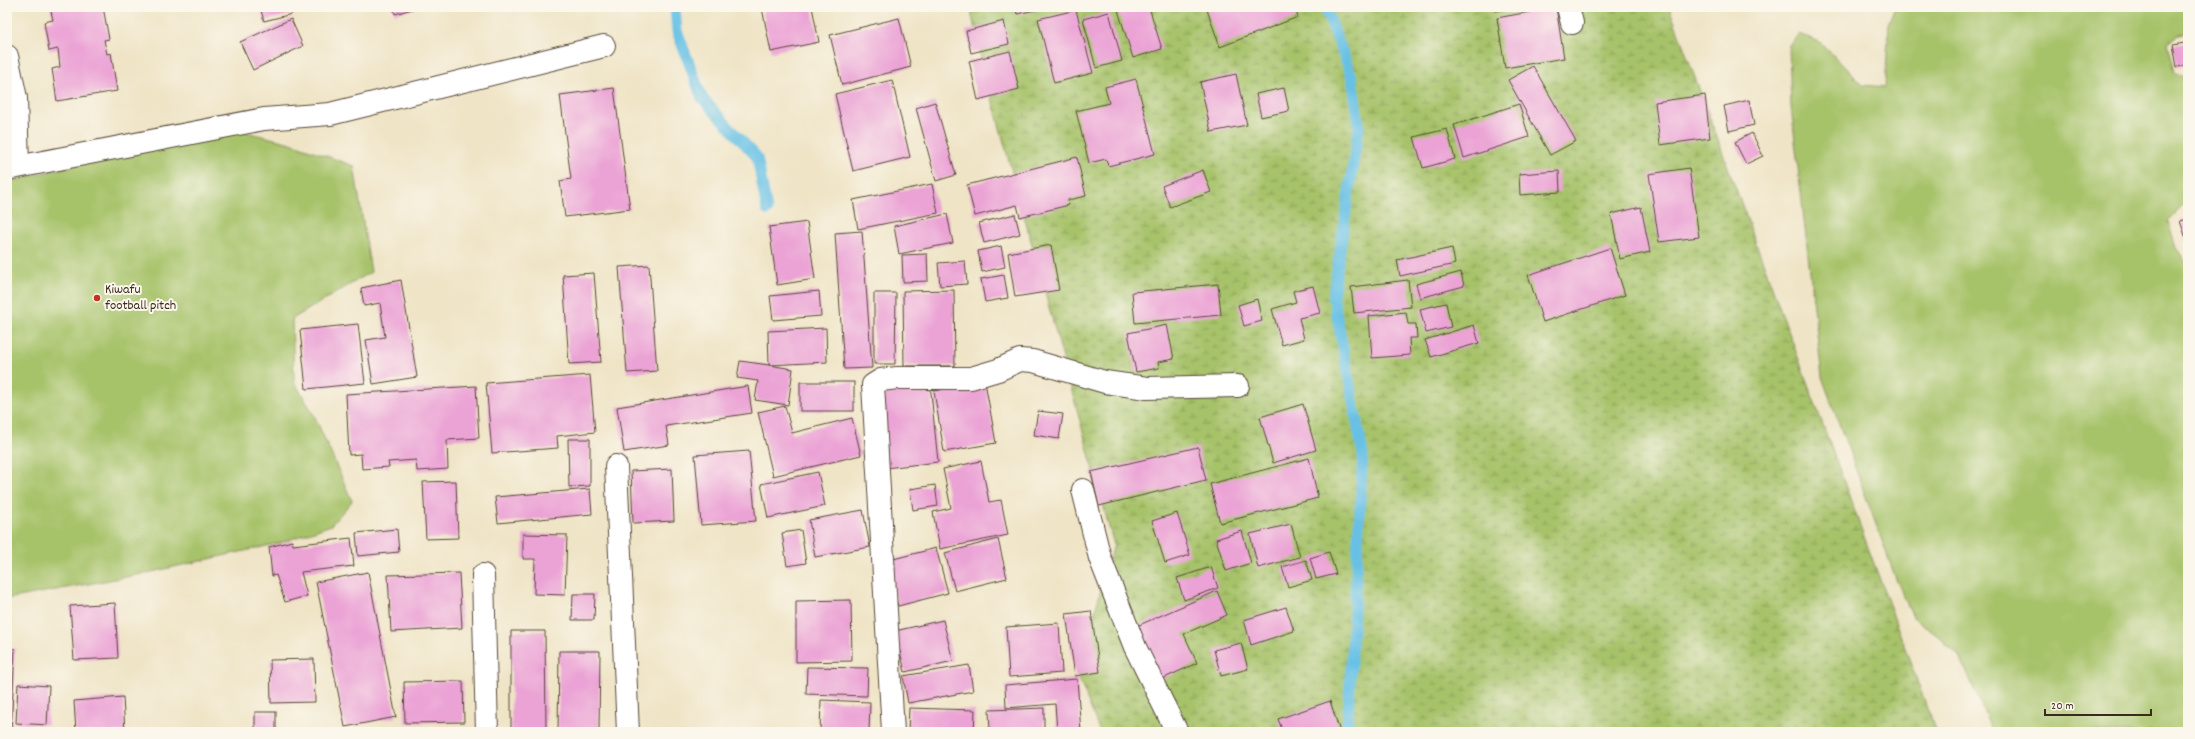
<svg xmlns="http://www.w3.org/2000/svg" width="2195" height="739" font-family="Dekko,sans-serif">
<defs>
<pattern id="wetland-marsh" width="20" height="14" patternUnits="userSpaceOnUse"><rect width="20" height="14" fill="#a7c36a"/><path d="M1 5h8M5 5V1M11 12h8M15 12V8" fill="none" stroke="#899f57"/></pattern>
</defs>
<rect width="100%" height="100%" fill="#fbf7ec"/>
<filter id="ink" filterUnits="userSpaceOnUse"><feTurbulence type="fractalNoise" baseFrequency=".025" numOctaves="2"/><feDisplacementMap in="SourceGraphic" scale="8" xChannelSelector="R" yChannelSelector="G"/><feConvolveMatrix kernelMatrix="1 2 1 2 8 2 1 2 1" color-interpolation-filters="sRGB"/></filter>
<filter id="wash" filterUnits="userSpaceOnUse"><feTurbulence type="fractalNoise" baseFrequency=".012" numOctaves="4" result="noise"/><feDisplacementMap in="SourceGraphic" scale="16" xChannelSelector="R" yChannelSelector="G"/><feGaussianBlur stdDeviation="0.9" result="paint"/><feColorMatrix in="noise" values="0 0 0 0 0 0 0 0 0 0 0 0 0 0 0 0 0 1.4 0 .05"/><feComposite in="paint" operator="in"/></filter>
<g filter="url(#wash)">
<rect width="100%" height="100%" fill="#efe4c6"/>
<g fill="#a7c36a" stroke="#717644">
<path d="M1895 7H2188V32L2179 34 2168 42 2175 73 2182 75 2188 95V201L2168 221 2176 247 2186 263H2188V732H1993L1960 657 1938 636 1913 617 1896 579 1822 377 1791 106 1789 45 1799 34 1820 42 1863 85 1885 87 1889 22Z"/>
<path d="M225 127 291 143 354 166 371 272 292 319 294 381 315 417 352 501 331 525 280 543 147 573 7 599V182Z"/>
</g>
<path fill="url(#wetland-marsh)" stroke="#717644" d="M970 7H1669L1936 732H1100L1077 673 1114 545 982 62Z"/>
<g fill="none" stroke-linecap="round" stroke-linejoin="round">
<g stroke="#68c1e5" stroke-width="11">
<path d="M675 7 677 31 702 98 757 157 767 210"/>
<path d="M1325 7 1352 77 1359 126 1333 296 1363 454 1347 732"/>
</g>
</g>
<g id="blocks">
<g fill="#eba3d5">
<path d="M50 7H103L109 39 104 40 107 54 111 53 117 91 57 101 52 69 60 67 58 49 49 51 44 22 53 20Z"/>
<path d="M260 7H291L292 14 264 21Z"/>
<path d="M393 7H419L395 14Z"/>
<path d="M767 7H812L819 42 771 52 762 8Z"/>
<path d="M1015 7H1044V8L1017 14Z"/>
<path d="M1117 7H1149L1162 49 1133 58Z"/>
<path d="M1206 7H1294L1298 17 1220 47Z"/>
<path d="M1495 7H1515V8L1495 11Z"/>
<path d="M1556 7 1564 58 1505 68 1497 18Z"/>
<path d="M1076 10 1093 73 1054 83 1038 19Z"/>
<path d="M1109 12 1122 61 1096 68 1083 19Z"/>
<path d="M899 18 911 67 842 85 830 35Z"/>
<path d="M291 19 303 46 253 70 240 42Z"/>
<path d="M1004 21 1009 44 971 53 966 31Z"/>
<path d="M2188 39V65L2177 67 2173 45 2185 43V40Z"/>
<path d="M1010 51 1019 89 978 100 969 61Z"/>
<path d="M1533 66 1576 141 1550 155 1508 80Z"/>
<path d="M1236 74 1247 125 1211 132 1200 82Z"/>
<path d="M1136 79 1155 154 1108 166 1106 159 1089 163 1076 111 1109 103 1105 87Z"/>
<path d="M892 80 910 157 853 171 835 94Z"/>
<path d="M614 88 630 209 565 217 560 181 571 179 560 95Z"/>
<path d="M1284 88 1289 111 1261 117 1256 94Z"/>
<path d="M1705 95 1710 138 1660 145 1655 102Z"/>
<path d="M1749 100 1754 125 1729 131 1724 106Z"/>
<path d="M935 102 956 175 936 181 916 108Z"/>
<path d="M1519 104 1529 137 1464 158 1454 125Z"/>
<path d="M1447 129 1455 159 1423 168 1414 137Z"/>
<path d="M1752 133 1763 156 1746 164 1735 142Z"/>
<path d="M1077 157 1086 196 1068 200 1069 205 1020 217 1017 205 975 216 967 185Z"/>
<path d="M1689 168 1699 237 1659 242 1649 174Z"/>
<path d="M1203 170 1211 192 1170 207 1162 186Z"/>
<path d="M1559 171 1560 192 1520 195 1519 174Z"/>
<path d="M932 184 938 213 858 229 853 200Z"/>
<path d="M1641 207 1650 252 1620 259 1611 214Z"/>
<path d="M947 214 953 243 899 254 894 226Z"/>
<path d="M1015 214 1020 234 984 243 979 223Z"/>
<path d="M2188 219V244L2180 221Z"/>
<path d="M807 222 815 279 777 285 769 227Z"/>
<path d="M862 231 872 368 844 369 835 233Z"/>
<path d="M1051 245 1059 290 1015 297 1008 253Z"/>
<path d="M1001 246 1005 267 982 272 978 251Z"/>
<path d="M1452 248 1455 264 1400 276 1397 260Z"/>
<path d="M1610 248 1625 295 1543 322 1528 275Z"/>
<path d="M927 254 928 281 903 282 902 255Z"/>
<path d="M965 261 967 284 940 286 938 263Z"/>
<path d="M649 265 657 371 627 373 619 267Z"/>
<path d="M1461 272 1464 286 1420 298 1416 284Z"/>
<path d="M594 273 601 362 569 364 563 275Z"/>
<path d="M1004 275 1008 298 985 302 981 279Z"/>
<path d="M401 280 417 377 373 384 366 340 385 337 380 303 364 306 361 288Z"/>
<path d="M1408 280 1411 307 1354 313 1351 287Z"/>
<path d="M1218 284 1221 315 1135 323 1132 292Z"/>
<path d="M1313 286 1320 313 1299 318 1304 339 1282 345 1272 309 1296 302 1293 291Z"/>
<path d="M954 290 955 366H904L903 291Z"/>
<path d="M819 291 821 316 773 320 770 296Z"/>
<path d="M874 293H896L895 364H874Z"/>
<path d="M1257 299 1262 321 1244 326 1238 305Z"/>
<path d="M1446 303 1451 327 1426 333 1420 309Z"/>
<path d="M1406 312 1408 324H1416L1417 338H1409L1410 355 1372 358 1369 316Z"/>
<path d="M358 324 365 383 306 389 300 330Z"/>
<path d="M1167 325 1174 359 1158 362 1159 368 1136 372 1128 333Z"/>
<path d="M1474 325 1479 343 1431 357 1425 340Z"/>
<path d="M826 328 827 362 769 365 793 369 788 405 755 400 758 381 737 378 740 361 769 365 768 331Z"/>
<path d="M590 375 595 432 557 436 558 448 492 453 486 383Z"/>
<rect x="800" y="382" width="54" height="29"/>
<path d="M985 382 996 443 944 452 934 391Z"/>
<path d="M930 383 938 462 885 468 877 388Z"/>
<path d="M476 386 479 438 447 440 448 469 417 471 416 460 388 462 389 467 362 469 361 454 349 455 346 394Z"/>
<path d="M748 386 752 413 666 426 669 445 624 452 617 407Z"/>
<path d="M1303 404 1316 450 1273 463 1260 417Z"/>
<path d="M785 406 792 433 852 418 861 455 773 476 758 412Z"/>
<path d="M1038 411 1063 414 1059 439 1034 435Z"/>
<path d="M568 439H590V486L569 487Z"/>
<path d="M1198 447 1206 480 1099 506 1091 472Z"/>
<path d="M749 451 756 521 701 525 695 455Z"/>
<path d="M1309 458 1318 498 1220 523 1210 484Z"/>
<path d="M981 461 989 502 1001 500 1008 535 940 549 933 512 951 508 943 469Z"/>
<path d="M672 469 674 521 633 523 631 471Z"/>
<path d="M818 472 825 506 768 518 761 484Z"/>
<path d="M456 481 458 538 426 539 423 482Z"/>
<path d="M935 485 938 506 913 510 910 489Z"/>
<path d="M590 489 592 514 498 523 495 497Z"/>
<path d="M863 510 870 547 815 557 809 520Z"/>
<path d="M1177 513 1190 555 1165 563 1152 521Z"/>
<path d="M1291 524 1300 557 1258 568 1250 534Z"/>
<path d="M397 529 399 552 358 556 356 533Z"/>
<path d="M801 530 806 563 787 566 782 533Z"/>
<path d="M1242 531 1251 563 1226 571 1216 539Z"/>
<path d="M523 534 567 535 565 595 534 594 535 559H523Z"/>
<path d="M351 538 354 566 301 572 307 596 285 602 276 575 272 576 269 547 292 541 293 545Z"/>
<path d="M998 539 1007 578 955 591 945 553Z"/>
<path d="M936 548 948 593 898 606 886 561Z"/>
<path d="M1329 552 1336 574 1316 579 1310 558Z"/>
<path d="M1306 560 1312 580 1288 587 1282 567Z"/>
<path d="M1211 567 1218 588 1184 600 1177 578Z"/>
<path d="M368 572 396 717 345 727 316 582Z"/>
<path d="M459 573 462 628 391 632 388 575Z"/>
<path d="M1217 591 1227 615 1184 634 1197 663 1160 680 1137 626Z"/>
<path d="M573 594H595L594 620H572Z"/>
<path d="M851 600 852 661 796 662V601Z"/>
<path d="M115 603 118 658 74 660 70 606Z"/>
<path d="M1286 607 1294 631 1251 645 1244 620Z"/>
<path d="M1091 611 1100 672 1075 676 1066 614Z"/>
<path d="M943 620 953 661 905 672 895 631Z"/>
<path d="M1059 623 1062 673 1009 677 1006 627Z"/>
<path d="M511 631H545L546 732H511Z"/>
<path d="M1241 643 1248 669 1221 676 1214 650Z"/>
<path d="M7 648 15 649 11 732H7Z"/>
<path d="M559 651H600L599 732H558Z"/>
<path d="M314 659 315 702 271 703 270 660Z"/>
<path d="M969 665 973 691 908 703 903 676Z"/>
<path d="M807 667 868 668 867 696 806 694Z"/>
<path d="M1077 679 1081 732H1057L1055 704 1006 708 1005 685Z"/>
<path d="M463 681 464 722 405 723 404 682Z"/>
<path d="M18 684 49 686 47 725 16 723Z"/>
<path d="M123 697 125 732H76L74 701Z"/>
<path d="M821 700 870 702 869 732H820Z"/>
<path d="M1330 701 1340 732H1283L1278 719Z"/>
<path d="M909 708 975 710 974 732H908Z"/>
<path d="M1044 708V732H990L989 710Z"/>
<rect x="255" y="712" width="21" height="20"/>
</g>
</g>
</g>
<g filter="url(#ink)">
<use href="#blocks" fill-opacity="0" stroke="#564637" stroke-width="1"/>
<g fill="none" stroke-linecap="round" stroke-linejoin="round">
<defs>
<g id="minor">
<path d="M1568 7 1572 23"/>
<path d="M7 56 16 98 18 166"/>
<path d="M7 169 264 119 330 114 604 46"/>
<path d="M616 466 628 732"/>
<path d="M1083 490 1100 558 1135 647 1177 732"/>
<path d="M483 575 487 732"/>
<path d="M893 732 873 385 881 380 897 378H971L998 370 1020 360 1033 361 1105 382 1147 388 1238 386"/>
</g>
</defs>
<use href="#minor" stroke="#564637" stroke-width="24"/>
<use href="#minor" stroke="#fff" stroke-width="22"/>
</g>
</g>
<circle fill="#c8321e" stroke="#fbf7ec" stroke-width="1.5" cx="97" cy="298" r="4"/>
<g text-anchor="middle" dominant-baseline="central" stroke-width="4" stroke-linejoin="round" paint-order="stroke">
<g font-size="14" fill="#3b2a1e" stroke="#fbf7ec" text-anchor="start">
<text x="105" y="290">Kiwafu<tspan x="105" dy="16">football pitch</tspan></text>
</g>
</g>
<rect width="2195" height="739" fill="none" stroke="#fbf7ec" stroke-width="24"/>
<path d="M2045 709v6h106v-6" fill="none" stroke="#3b2a1e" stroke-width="2"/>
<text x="2051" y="709" font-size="12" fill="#3b2a1e" stroke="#fbf7ec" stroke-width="3" paint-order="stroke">20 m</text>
</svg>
